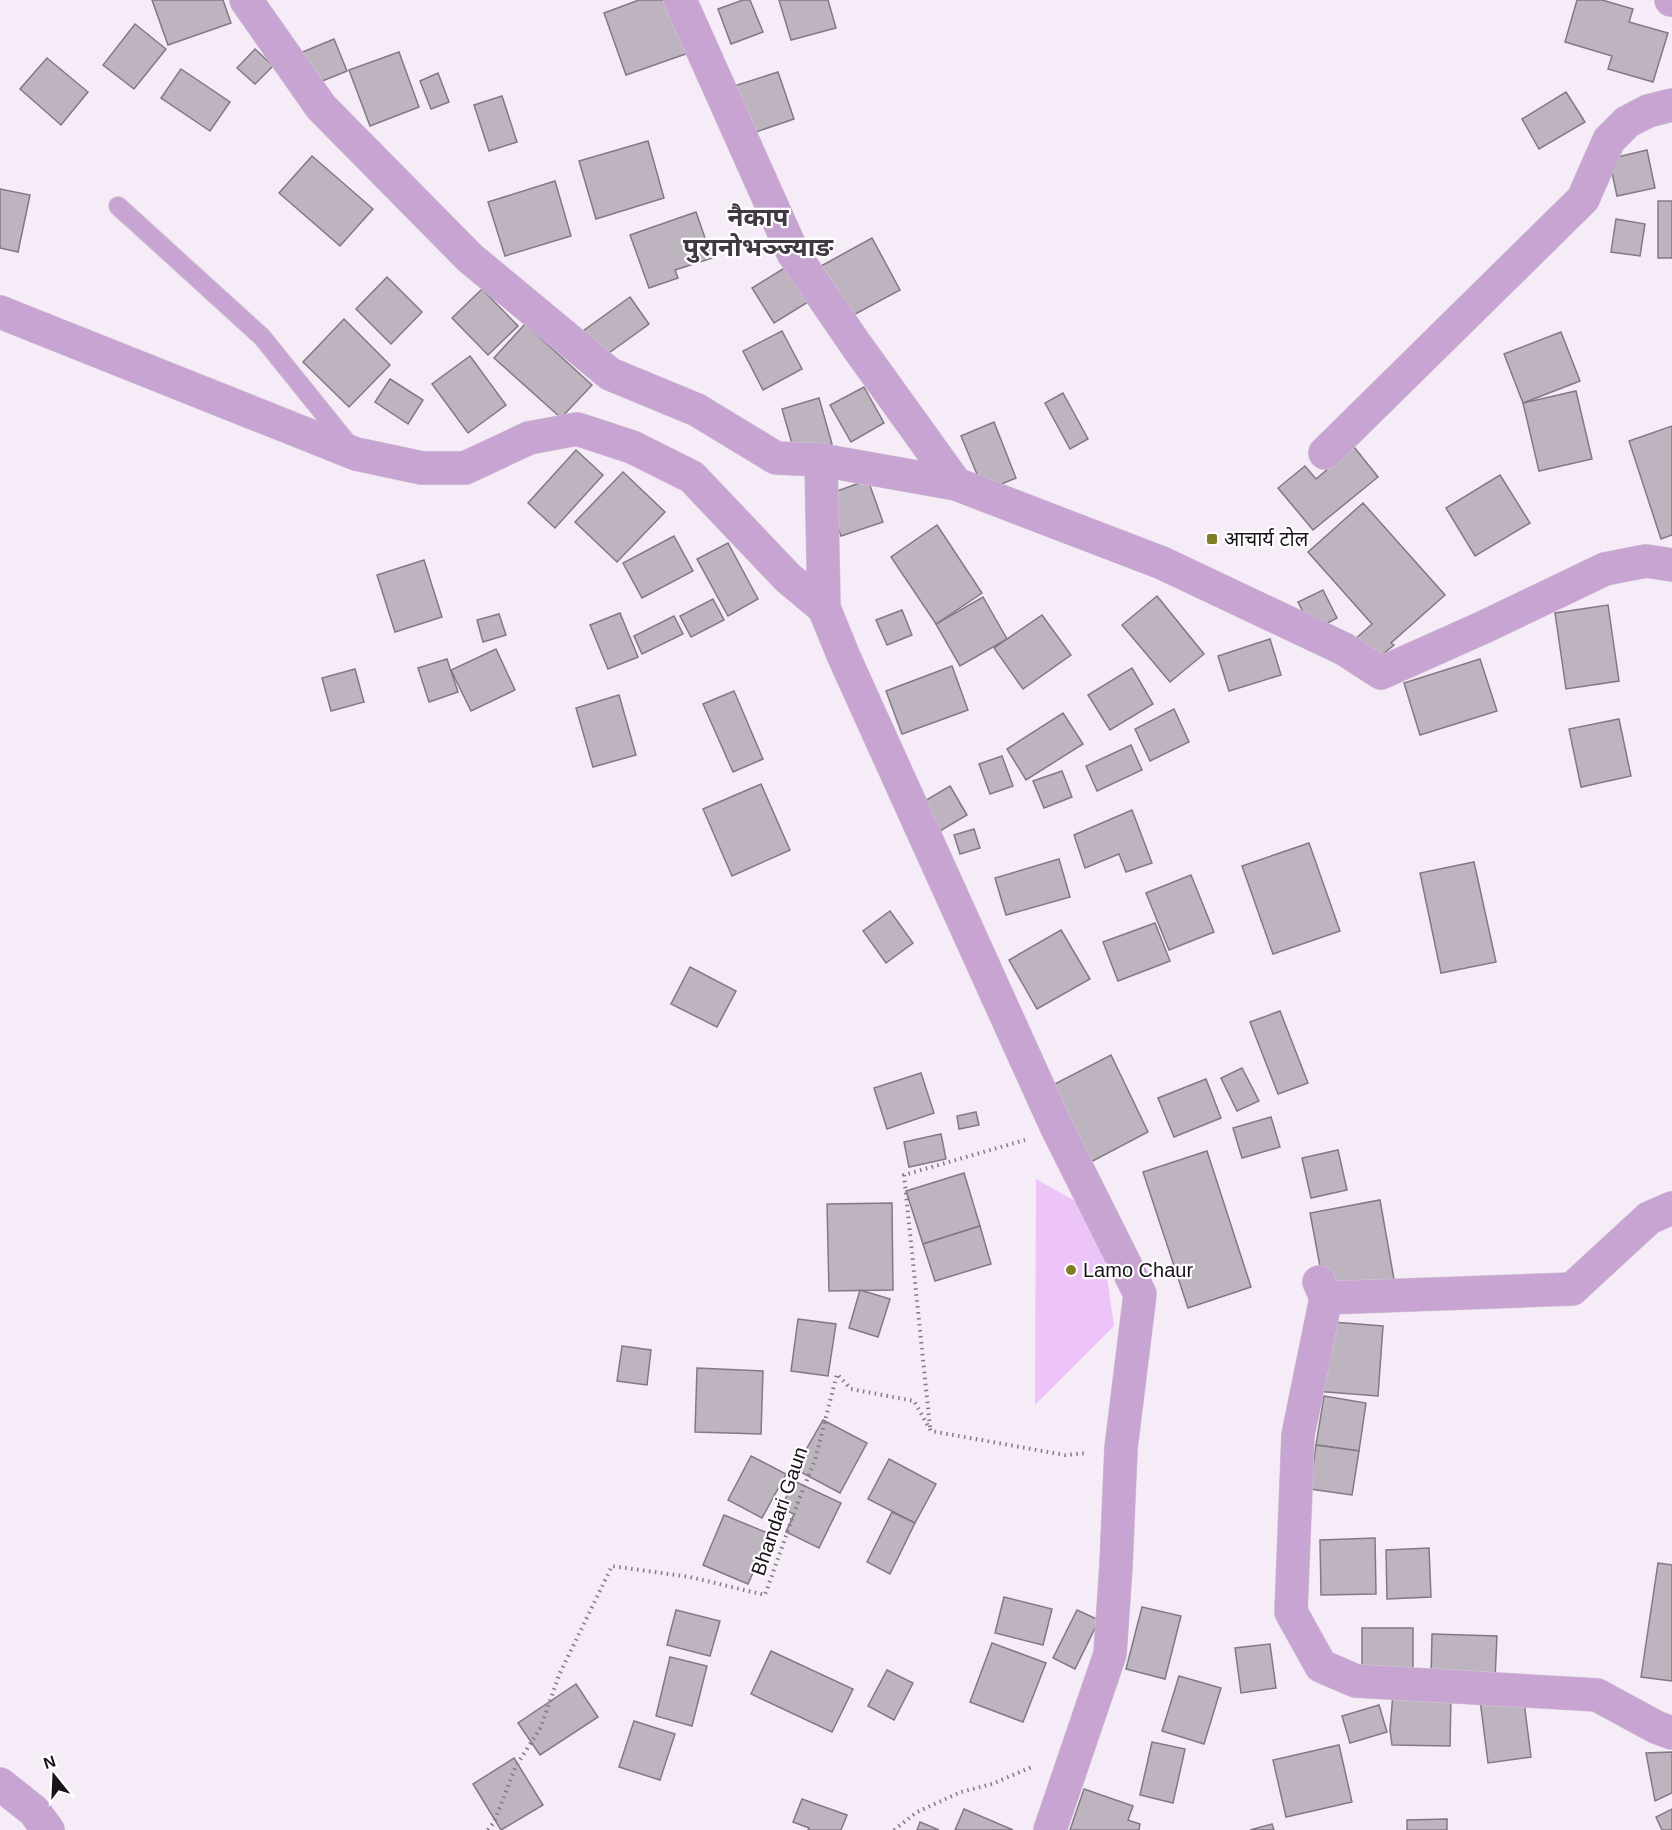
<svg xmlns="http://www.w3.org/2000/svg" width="1672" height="1830" font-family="Helvetica,'Noto Sans Devanagari',sans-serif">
<rect width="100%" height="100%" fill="#f6ecf8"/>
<path fill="#edc4f8" d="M1036 1179 1098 1214 1114 1326 1035 1405Z"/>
<g fill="#bdb4bf" stroke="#827984" stroke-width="1.5">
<path d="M152 0H223L231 23 168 45Z"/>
<path d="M639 0H675L694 51 626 75 604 13Z"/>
<path d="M743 0H750L763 32 731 44 718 9Z"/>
<path d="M779 0H828L836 28 791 40Z"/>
<path d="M1577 0H1602L1633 9 1629 22 1668 33 1653 82 1608 69 1612 56 1565 42Z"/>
<path d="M135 24 166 49 134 89 103 65Z"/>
<path d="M334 39 347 71 310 86 298 54Z"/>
<path d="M255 49 273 66 255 84 237 68Z"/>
<path d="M399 52 419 107 370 126 349 70Z"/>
<path d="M47 58 88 92 61 125 20 89Z"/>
<path d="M181 69 230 102 210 131 161 98Z"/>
<path d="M778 72 794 119 744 136 728 88Z"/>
<path d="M438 73 449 102 431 109 420 81Z"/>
<path d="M1566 92 1585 122 1539 149 1522 119Z"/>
<path d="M502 96 517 142 489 151 474 105Z"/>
<path d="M648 141 664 198 596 219 579 161Z"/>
<path d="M1647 150 1655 188 1617 196 1609 159Z"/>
<path d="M312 156 373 209 340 246 279 193Z"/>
<path d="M555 181 571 236 505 256 488 202Z"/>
<path d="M0 189 30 195 18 252 0 248Z"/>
<rect x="1658" y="201" width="14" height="57"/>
<path d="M696 212 712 258 675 270 678 278 649 288 630 235Z"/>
<path d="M1616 219 1645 224 1640 256 1611 252Z"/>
<path d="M872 238 900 290 848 318 821 266Z"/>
<path d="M786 267 808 302 774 323 752 288Z"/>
<path d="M387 277 422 312 391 344 356 309Z"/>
<path d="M482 289 518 326 488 355 452 318Z"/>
<path d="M630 297 649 324 602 358 583 331Z"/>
<path d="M344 319 390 365 349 407 303 362Z"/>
<path d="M525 324 592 385 561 418 494 358Z"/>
<path d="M782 331 802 369 763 390 743 351Z"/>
<path d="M1561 332 1580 381 1523 403 1504 354Z"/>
<path d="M470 356 506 405 468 433 432 384Z"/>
<path d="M390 379 423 400 408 424 375 402Z"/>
<path d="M864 387 884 423 851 442 830 405Z"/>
<path d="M1576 391 1592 459 1539 471 1523 403Z"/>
<path d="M1063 393 1088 439 1070 449 1045 403Z"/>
<path d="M819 398 832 444 795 454 782 409Z"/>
<path d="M994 422 1016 478 984 491 961 436Z"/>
<path d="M1672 426V535L1661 539 1629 441Z"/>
<path d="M1354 447 1378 477 1313 530 1278 488 1305 466 1316 479Z"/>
<path d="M576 450 603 475 555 528 528 503Z"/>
<path d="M623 472 665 512 617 562 575 522Z"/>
<path d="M1500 475 1530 523 1475 556 1446 508Z"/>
<path d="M868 480 883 522 841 536 826 495Z"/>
<path d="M1363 503 1445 595 1391 643 1394 645 1372 663 1353 641 1372 624 1308 552Z"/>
<path d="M937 525 982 593 936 624 891 557Z"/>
<path d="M674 536 693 571 642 598 623 563Z"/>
<path d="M728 543 758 599 728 616 697 559Z"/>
<path d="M424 560 442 617 395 632 377 575Z"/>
<path d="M1323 590 1337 618 1313 631 1298 602Z"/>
<path d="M1157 596 1204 654 1170 682 1122 625Z"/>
<path d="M983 597 1007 639 960 666 936 624Z"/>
<path d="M713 599 724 620 691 637 680 616Z"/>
<path d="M1608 605 1619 681 1566 689 1555 613Z"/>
<path d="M902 610 912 635 887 645 876 620Z"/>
<path d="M620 613 638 657 608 669 590 625Z"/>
<path d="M499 614 506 635 483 642 477 620Z"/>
<path d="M1042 615 1071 655 1023 689 994 648Z"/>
<path d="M674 616 683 634 642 654 634 636Z"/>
<path d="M1270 639 1281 675 1229 691 1218 656Z"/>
<path d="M496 649 515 690 471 711 451 670Z"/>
<path d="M447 659 458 692 429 702 418 668Z"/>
<path d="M1480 659 1497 711 1420 735 1404 683Z"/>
<path d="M952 666 968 710 902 734 886 691Z"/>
<path d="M1132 668 1153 704 1110 730 1088 695Z"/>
<path d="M355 669 364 702 331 711 322 678Z"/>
<path d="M734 691 763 759 733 772 703 704Z"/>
<path d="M619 695 636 755 593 767 576 708Z"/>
<path d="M1174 709 1189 742 1150 761 1135 729Z"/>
<path d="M1063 713 1083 744 1026 780 1007 749Z"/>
<path d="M1619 719 1631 776 1581 787 1569 729Z"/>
<path d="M1131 745 1142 770 1097 791 1086 766Z"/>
<path d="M1002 756 1013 786 990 794 979 764Z"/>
<path d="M1062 771 1072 797 1044 808 1033 781Z"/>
<path d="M761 784 790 850 732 876 703 809Z"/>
<path d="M950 786 967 815 940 831 923 802Z"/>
<path d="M1132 810 1152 863 1126 872 1119 854 1085 868 1074 835Z"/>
<path d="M974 829 980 848 960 854 954 835Z"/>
<path d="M1309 843 1340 931 1273 954 1242 866Z"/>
<path d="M1059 859 1070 897 1006 915 995 878Z"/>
<path d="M1474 862 1496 962 1441 973 1420 873Z"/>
<path d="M1191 875 1214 932 1169 950 1146 893Z"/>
<path d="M890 911 913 943 886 963 863 931Z"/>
<path d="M1155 923 1170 961 1118 981 1103 942Z"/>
<path d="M1061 930 1090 979 1037 1009 1009 960Z"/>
<path d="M690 967 736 991 717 1027 671 1004Z"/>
<path d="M1280 1011 1308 1083 1278 1094 1250 1022Z"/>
<path d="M1111 1055 1148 1132 1087 1164 1045 1089Z"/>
<path d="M1242 1068 1259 1101 1237 1111 1221 1078Z"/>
<path d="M921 1073 934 1113 887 1129 874 1088Z"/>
<path d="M1206 1079 1221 1118 1174 1137 1158 1098Z"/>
<path d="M976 1112 979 1125 959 1129 957 1116Z"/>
<path d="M1271 1117 1280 1147 1242 1158 1233 1128Z"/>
<path d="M941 1134 946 1159 909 1167 904 1142Z"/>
<path d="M1338 1150 1347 1190 1311 1198 1302 1158Z"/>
<path d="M1207 1151 1251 1287 1188 1308 1143 1172Z"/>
<path d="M964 1173 980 1226 923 1244 906 1191Z"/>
<path d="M1380 1200 1395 1285 1326 1298 1310 1213Z"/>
<path d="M892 1203 893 1290 829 1291 827 1204Z"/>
<path d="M980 1226 991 1264 935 1281 923 1244Z"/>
<path d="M860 1290 890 1299 878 1337 849 1328Z"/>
<path d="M798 1319 836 1324 828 1376 791 1371Z"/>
<path d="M1320 1321 1383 1326 1378 1396 1314 1391Z"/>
<path d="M622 1346 651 1350 647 1385 617 1381Z"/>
<path d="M697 1368 763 1371 761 1434 695 1432Z"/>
<path d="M1324 1396 1366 1403 1359 1451 1316 1445Z"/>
<path d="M823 1420 867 1443 840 1493 795 1469Z"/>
<path d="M1316 1445 1359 1451 1352 1495 1310 1489Z"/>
<path d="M751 1456 786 1474 762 1518 728 1500Z"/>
<path d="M889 1459 936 1484 915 1523 868 1499Z"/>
<path d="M794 1481 841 1503 819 1548 786 1532 794 1514 781 1508Z"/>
<path d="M892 1512 915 1523 890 1574 867 1562Z"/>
<path d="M724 1515 770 1534 748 1584 703 1565Z"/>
<path d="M1375 1538 1376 1594 1321 1595 1320 1540Z"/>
<path d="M1429 1548 1431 1597 1387 1599 1386 1550Z"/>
<path d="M1658 1563 1672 1565V1681L1641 1677Z"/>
<path d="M1004 1597 1052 1609 1043 1645 995 1633Z"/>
<path d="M1142 1607 1181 1616 1165 1679 1126 1669Z"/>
<path d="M676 1610 720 1621 710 1656 667 1645Z"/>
<path d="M1077 1610 1099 1620 1075 1669 1053 1658Z"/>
<path d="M1362 1628H1413V1674L1362 1675Z"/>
<path d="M1432 1634 1497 1636 1495 1679 1431 1678Z"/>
<path d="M992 1643 1046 1663 1023 1722 970 1702Z"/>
<path d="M1270 1644 1276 1688 1241 1693 1235 1648Z"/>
<path d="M771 1651 853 1689 832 1732 751 1694Z"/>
<path d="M670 1657 707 1666 692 1726 656 1716Z"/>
<path d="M887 1670 913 1683 894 1720 868 1706Z"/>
<path d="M1179 1676 1221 1688 1204 1744 1162 1731Z"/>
<path d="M576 1684 598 1717 540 1755 518 1723Z"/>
<path d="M1393 1693 1451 1694 1450 1746 1392 1745 1390 1730Z"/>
<path d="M1523 1694 1531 1757 1488 1763 1480 1700Z"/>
<path d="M1379 1705 1387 1732 1350 1743 1342 1716Z"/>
<path d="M634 1721 675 1734 660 1780 619 1767Z"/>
<path d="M1152 1742 1185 1749 1173 1803 1140 1795Z"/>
<path d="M1339 1745 1352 1802 1286 1817 1273 1760Z"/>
<path d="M1672 1752V1793L1655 1801 1646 1753Z"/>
<path d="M514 1758 543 1805 501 1830 473 1784Z"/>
<path d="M1084 1789 1133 1806 1128 1820 1140 1824 1139 1830H1070Z"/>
<path d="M802 1799 847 1815 841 1830H808L809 1828 793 1822Z"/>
<path d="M964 1809 1013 1830H955Z"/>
<path d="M1672 1809V1830H1662L1656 1817Z"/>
<path d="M1447 1819V1830H1407V1820Z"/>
<path d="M920 1822 939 1830H917Z"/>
<path d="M1272 1824 1274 1830H1250Z"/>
</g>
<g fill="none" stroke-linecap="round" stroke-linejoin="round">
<defs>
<path id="lane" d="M118 206 262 337 349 445"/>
<g id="street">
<path d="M246 0 321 107 470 258 610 374 697 410 776 458 821 460 956 484 1162 563 1344 649 1381 673 1484 627 1605 569 1646 561 1672 565"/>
<path d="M680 0 793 253 856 345 956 484"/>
<path d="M1671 0H1672"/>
<path d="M0 312 356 454 422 468H465L529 438 577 429 632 447 692 477 788 578 824 608"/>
<path d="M1325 453 1583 199 1609 140 1627 122 1648 111 1672 105"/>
<path d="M821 460 824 608 844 657 1056 1126 1140 1294 1121 1448 1116 1566 1110 1654 1050 1830"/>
<path d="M1319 1282 1326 1298 1298 1435 1291 1612 1321 1666 1356 1681 1597 1695 1656 1727 1672 1733"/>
<path d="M1326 1298 1572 1289 1649 1218 1672 1208"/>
<path d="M0 1784 34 1811 48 1830"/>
</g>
</defs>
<use href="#lane" stroke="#d2c9d4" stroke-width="20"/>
<use href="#street" stroke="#d2c9d4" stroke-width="34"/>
<g stroke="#807a82" stroke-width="4" stroke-dasharray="1.5 4.5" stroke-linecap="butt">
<path d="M930 1427 904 1175 1025 1140"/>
<path d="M488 1830 494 1822 516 1766 541 1727 559 1675 612 1566 690 1577 765 1595 798 1502 815 1460 837 1374 851 1389 914 1401 931 1431 1065 1455 1087 1453"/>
<path d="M894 1830 917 1812 961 1792 992 1784 1034 1766"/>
</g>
<use href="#lane" stroke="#c8a4d2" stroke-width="18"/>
<use href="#street" stroke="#c8a4d2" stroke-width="33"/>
</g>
<g fill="#7f7e27" stroke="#fffdff" stroke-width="2">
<rect x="1206" y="533" width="12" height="12" rx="3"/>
<circle cx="1071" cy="1270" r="6"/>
</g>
<g text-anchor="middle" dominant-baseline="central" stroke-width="4.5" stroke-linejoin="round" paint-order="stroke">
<g font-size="20" fill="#171418" stroke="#fffdff" text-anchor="start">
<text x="1224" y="539">आचार्य टोल</text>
<text x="1083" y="1270">Lamo Chaur</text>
</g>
<g font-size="20" fill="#171418" stroke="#fffdff">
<text transform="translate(779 1511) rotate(-71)">Bhandari Gaun</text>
</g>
<g font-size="26" font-weight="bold" fill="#403942" stroke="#fffdff">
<text x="758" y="217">नैकाप<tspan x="758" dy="30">पुरानोभञ्ज्याङ</tspan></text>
</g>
</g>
<g transform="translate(54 1776) rotate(342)" stroke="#fffdff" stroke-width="4.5" paint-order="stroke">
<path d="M0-4.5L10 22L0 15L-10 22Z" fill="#171418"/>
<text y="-9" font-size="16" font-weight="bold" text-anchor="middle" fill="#171418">N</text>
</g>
</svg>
